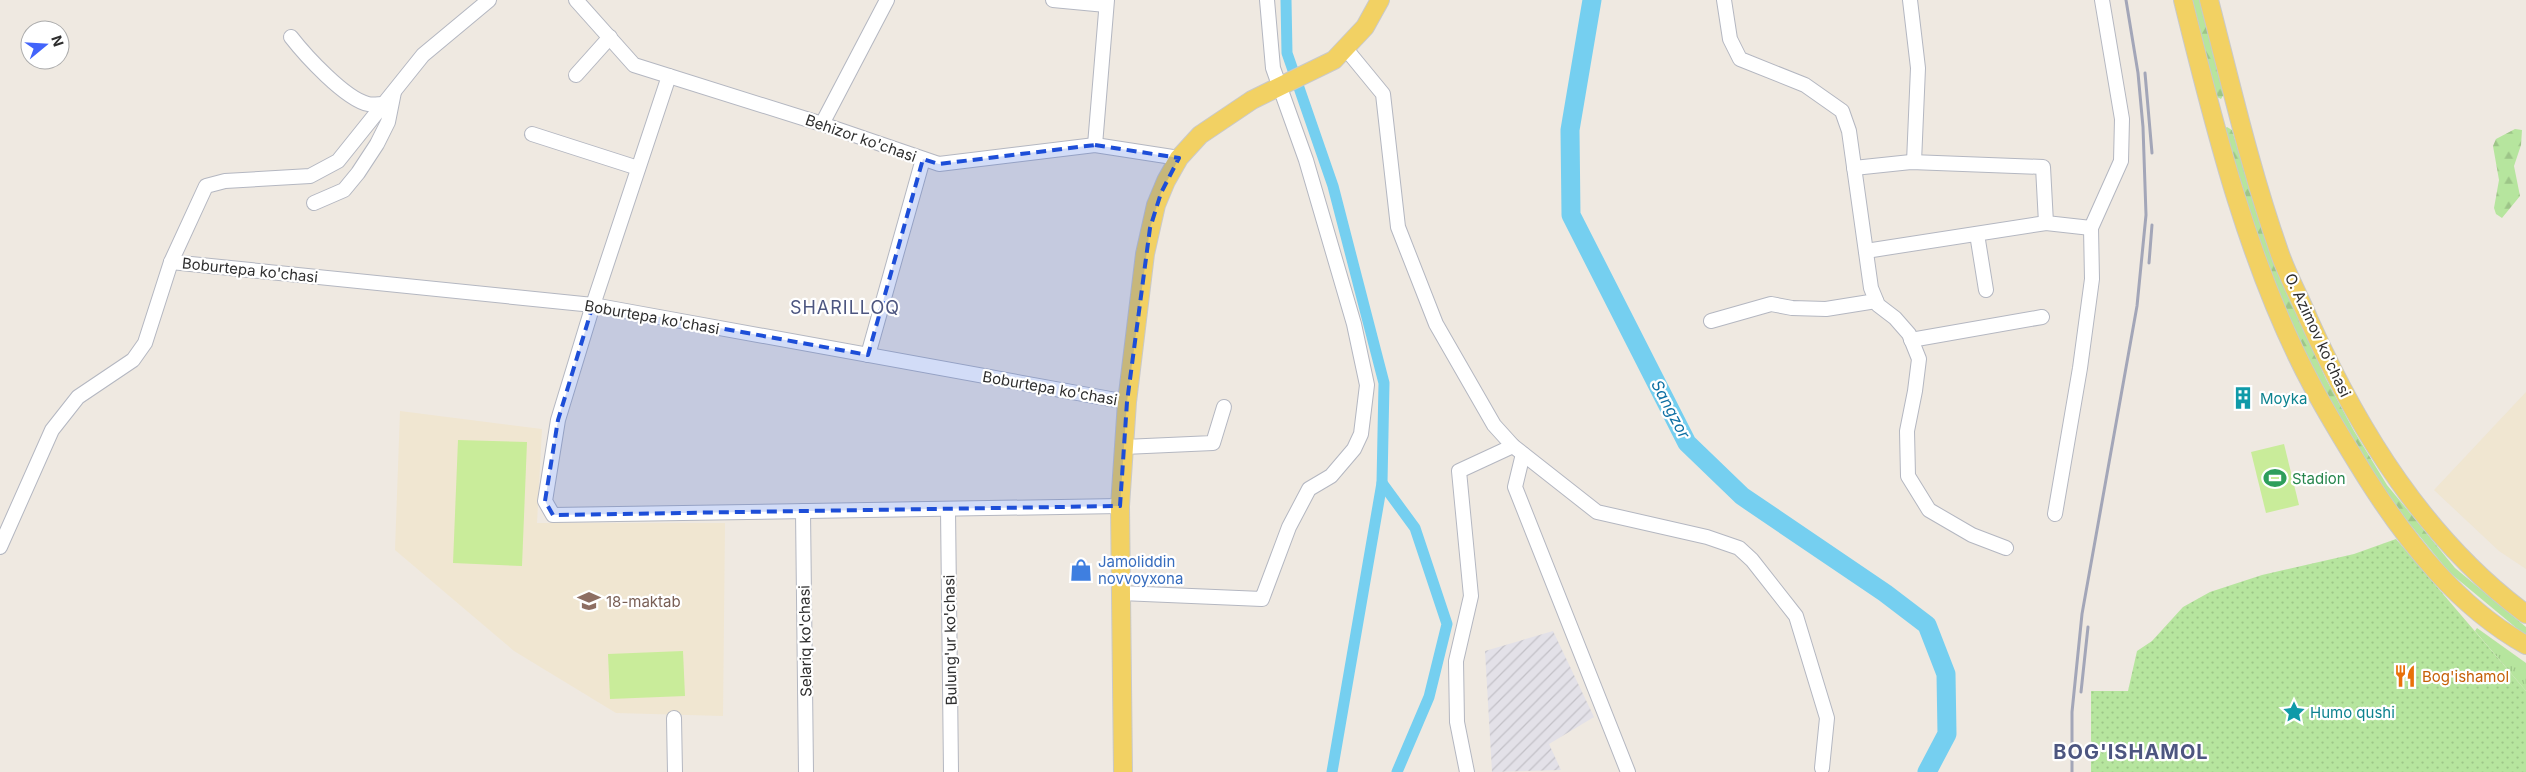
<svg xmlns="http://www.w3.org/2000/svg" width="2526" height="772" font-family="Inter,sans-serif">
<defs>
<pattern id="industrial-furrows" width="10" height="10" patternUnits="userSpaceOnUse" patternTransform="scale(1.25)"><rect width="10" height="10" fill="#e3e1e8"/><path d="M-1 1l2-2M0 10L10 0M9 11l2-2" fill="none" stroke="#c3c1c7"/></pattern>
<pattern id="grass-tufts" width="24" height="20" patternUnits="userSpaceOnUse" patternTransform="scale(1.25)"><rect width="24" height="20" fill="#b6e59e"/><path d="M3 7l-1-3M5 7V3M7 7l1-3M15 17l-1-3M17 17v-4M19 17l1-3" fill="none" stroke="#9dc588"/></pattern>
<pattern id="forest-firs" width="22" height="20" patternUnits="userSpaceOnUse" patternTransform="scale(1.25)"><rect width="22" height="20" fill="#b6e59e"/><path d="M5 1l3.5 6h-7zM16 11l3.5 6h-7z" fill="#9dc588"/></pattern>
<pattern id="park-dots" width="8" height="8" patternUnits="userSpaceOnUse" patternTransform="scale(1.25)"><rect width="8" height="8" fill="#b6e59e"/><path d="M2 2h.1M6 6h.1" fill="none" stroke="#9dc588" stroke-width="1.8" stroke-linecap="round"/></pattern>
</defs>
<rect width="100%" height="100%" fill="#efe9e1"/>
<path fill="url(#industrial-furrows)" d="M1553 631 1594 717 1549 744 1561 770 1492 772 1485 651Z"/>
<g fill="#f0e6d1">
<path d="M2526 392V569L2499 551 2434 490Z"/>
<path d="M400 411 542 429 537 523H725L723 716 616 713 514 651 395 550Z"/>
</g>
<path fill="url(#grass-tufts)" d="M2477 628 2526 663V691L2475 631Z"/>
<g fill="url(#forest-firs)">
<path d="M2192 0H2201L2224 94 2221 99 2215 96Z"/>
<path d="M2227 127 2232 130 2272 259 2326 379 2354 431 2387 485 2455 568 2526 627V636L2449 572 2382 490 2320 384 2264 263 2224 129Z"/>
<path d="M2515 129 2522 130 2521 145 2514 166 2520 196 2502 218 2496 214 2494 208 2499 180 2493 146 2496 139Z"/>
</g>
<path fill="url(#park-dots)" d="M2396 539 2526 691V772H2091V691H2128L2137 651 2152 641 2183 607 2210 592 2262 575 2354 554Z"/>
<g fill="#c9ec9a">
<path d="M458 440 527 442 522 566 453 563Z"/>
<path d="M2284 444 2299 505 2266 513 2251 452Z"/>
<path d="M683 651 685 696 610 699 608 654Z"/>
</g>
<g fill="none" stroke-linecap="round" stroke-linejoin="round">
<g stroke="#75cff0" stroke-width="11">
<path d="M1286 0 1287 53 1333 186 1384 383 1382 483 1332 772"/>
<path d="M1382 483 1415 528 1447 624 1429 697 1397 772"/>
</g>
<path stroke="#75cff0" stroke-width="19" d="M1592 0 1570 130 1571 215 1687 443 1742 496 1885 593 1927 625 1946 674 1947 734 1927 772"/>
<defs>
<g id="minor">
<path d="M576 0 634 65 822 124 939 164 1095 145 1179 158"/>
<path d="M1053 0 1106 5"/>
<path d="M1724 0 1730 39 1740 59 1805 85 1842 111 1849 131 1871 288 1878 305 1895 318 1909 334 1919 359 1915 391 1907 431 1908 476 1929 510 1972 535 2006 548"/>
<path d="M1910 0 1918 68 1914 162"/>
<path d="M291 37C305 55 345 99 368 104 372 105 379 104 384 104"/>
<path d="M1346 49 1383 94 1398 227 1436 324 1494 425 1513 446 1597 512 1707 537 1739 548 1752 560 1796 616 1827 718 1822 768"/>
<path d="M576 75 610 37"/>
<path d="M669 76 593 305 558 420 545 501 553 515 1120 506"/>
<path d="M822 124 887 0"/>
<path d="M532 134 638 168"/>
<path d="M1095 145 1107 0"/>
<path d="M1854 168 1911 162 2043 167 2046 223 1866 251"/>
<path d="M314 203 344 190 358 173 377 144 388 122 394 92"/>
<path d="M2046 223 2091 228"/>
<path d="M1977 234 1986 290"/>
<path d="M171 262 593 305 1127 402"/>
<path d="M1711 321 1771 304 1792 308 1826 309 1876 301"/>
<path d="M1911 340 2042 317"/>
<path d="M868 355 923 159"/>
<path d="M1124 447 1213 443 1224 407"/>
<path d="M1523 454 1515 487 1628 772"/>
<path d="M948 509 951 772"/>
<path d="M803 511 806 772"/>
<path d="M2055 514 2080 368 2092 279 2091 228 2121 161 2122 119 2102 0"/>
<path d="M0 547 52 430 78 397 133 360 145 343 171 262 206 186 225 181 310 176 338 161 423 55 489 0"/>
<path d="M1121 593 1262 599 1289 527 1309 489 1331 476 1354 449 1361 434 1367 385 1354 324 1306 160 1273 68 1267 0"/>
<path d="M674 718 675 772"/>
<path d="M1467 772 1457 722 1456 661 1471 596 1459 471 1513 446"/>
</g>
<g id="major">
<path d="M2183 0C2215 130 2250 271 2314 389 2330 419 2348 448 2366 477 2407 542 2458 607 2526 645"/>
<path d="M2209 0C2231 85 2251 172 2280 254 2288 277 2300 298 2309 320 2359 432 2426 540 2526 614"/>
<path d="M1123 772 1120 506 1127 402 1145 254 1156 205 1166 181 1179 158 1200 135 1252 100 1334 60 1365 27 1380 0"/>
</g>
</defs>
<use href="#minor" stroke="#b4b7c1" stroke-width="16"/>
<use href="#major" stroke="#c9c9c9" stroke-width="20"/>
<use href="#minor" stroke="#fff" stroke-width="14"/>
<use href="#major" stroke="#f2d163" stroke-width="18"/>
<g stroke="#a3a6b8" stroke-width="3">
<path d="M2145 73 2152 153"/>
<path d="M2149 263 2152 225"/>
<path d="M2081 692 2088 627"/>
<path d="M2072 772V712L2082 614 2137 306 2146 215 2143 127 2138 73 2126 0"/>
</g>
</g>
<path fill="#1d4ed8" fill-opacity="0.2" stroke="#1d4ed8" stroke-width="4" stroke-dasharray="10 6" stroke-linejoin="round" d="M1095 145 1179 158 1161 193 1150 228 1127 402 1120 506 553 515 545 501 558 420 593 305 868 355 923 159 939 164Z"/>
<defs>
<symbol id="building-bare" viewBox="-9 -9 18 18"><path d="M-4-6H4V6H1V3H-1V6H-4ZM-2.5-4.3h1.7v1.8h-1.7ZM.8-4.3h1.7v1.8H.8ZM-2.5-1h1.7V.8h-1.7ZM.8-1h1.7V.8H.8Z" fill="#0f9aa8" stroke="#fff" stroke-width="2.5" paint-order="stroke"/></symbol>
<symbol id="stadium-bare" viewBox="-9 -9 18 18"><path d="M0-5a6.5 5 0 1 0 0 10a6.5 5 0 1 0 0-10ZM-3.5-1.8h7v3.6h-7Z" fill="#2e9e5b" stroke="#fff" stroke-width="2.5" paint-order="stroke"/></symbol>
<symbol id="shop-bare" viewBox="-9 -9 18 18"><path d="M-5-2.5h2.3a2.7 3.5 0 0 1 5.4 0H5L5.5 6h-11ZM-1.5-2.5h3a1.5 2.3 0 0 0-3 0Z" fill="#3f7fe0" stroke="#fff" stroke-width="2.5" paint-order="stroke"/></symbol>
<symbol id="school-bare" viewBox="-9 -9 18 18"><path d="M0-5L7-2L0 1L-7-2ZM-4 1L0 2.5L4 1V4Q0 6-4 4Z" fill="#8d6e63" stroke="#fff" stroke-width="2.5" paint-order="stroke"/></symbol>
<symbol id="restaurant-bare" viewBox="-9 -9 18 18"><path d="M-5-6h1v4h1v-4h1v4h1v-4h1v5L-1.5 .5V6h-2V.5L-5-1ZM5-6V6H3V1.5H1.5Q1.5-4 5-6Z" fill="#e8710a" stroke="#fff" stroke-width="2.5" paint-order="stroke"/></symbol>
<symbol id="sight-bare" viewBox="-9 -9 18 18"><path d="M0-6L1.8-2.2L6-1.7L2.9 1.2L3.7 5.4L0 3.3L-3.7 5.4L-2.9 1.2L-6-1.7L-1.8-2.2Z" fill="#0f9aa8" stroke="#fff" stroke-width="2.5" paint-order="stroke"/></symbol>
</defs>
<g fill-rule="evenodd">
<use href="#building-bare" x="2227" y="382" width="32" height="32"/>
<use href="#stadium-bare" x="2259" y="462" width="32" height="32"/>
<use href="#shop-bare" x="1065" y="554" width="32" height="32"/>
<use href="#school-bare" x="573" y="585" width="32" height="32"/>
<use href="#restaurant-bare" x="2389" y="660" width="32" height="32"/>
<use href="#sight-bare" x="2278" y="696" width="32" height="32"/>
</g>
<g text-anchor="middle" dominant-baseline="central" stroke-width="4.5" stroke-linejoin="round" paint-order="stroke">
<g font-size="15" fill="#2e2e2e" stroke="#fff">
<text transform="translate(861 138) rotate(19)">Behizor ko'chasi</text>
<text transform="translate(250 270) rotate(6)">Boburtepa ko'chasi</text>
<text transform="translate(652 317) rotate(10)">Boburtepa ko'chasi</text>
<text transform="translate(2318 335) rotate(65)">O. Azimov ko'chasi</text>
<text transform="translate(1050 388) rotate(10)">Boburtepa ko'chasi</text>
<text transform="translate(950 640) rotate(-91)">Bulung'ur ko'chasi</text>
<text transform="translate(805 641) rotate(-91)">Selariq ko'chasi</text>
</g>
<g font-size="15" fill="#0d838f" stroke="#fff" text-anchor="start">
<text x="2260" y="398">Moyka</text>
<text x="2310" y="712">Humo qushi</text>
</g>
<g font-size="15" fill="#27864d" stroke="#fff" text-anchor="start">
<text x="2292" y="478">Stadion</text>
</g>
<g font-size="15" fill="#366cbe" stroke="#fff" text-anchor="start">
<text x="1098" y="561">Jamoliddin<tspan x="1098" dy="17">novvoyxona</tspan></text>
</g>
<g font-size="15" fill="#785e54" stroke="#fff" text-anchor="start">
<text x="606" y="601">18-maktab</text>
</g>
<g font-size="15" fill="#c56008" stroke="#fff" text-anchor="start">
<text x="2422" y="676">Bog'ishamol</text>
</g>
<g font-size="16" font-style="italic" fill="#0d6fa3" stroke="#fff">
<text transform="translate(1671 409) rotate(62)">Sangzor</text>
</g>
<g font-size="18" letter-spacing="1" fill="#4d5680" stroke="#fff">
<text x="845" y="307">SHARILLOQ</text>
</g>
<g font-size="20" font-weight="bold" letter-spacing="1" fill="#4d5680" stroke="#fff">
<text x="2131" y="752">BOG'ISHAMOL</text>
</g>
</g>
<g transform="translate(45 45) rotate(72)"><circle r="24" fill="#ffffff" stroke="#ababab"/>
<path d="M0-4L9 19L0 12L-9 19Z" fill="#4264fb"/>
<text y="-8" font-size="14" font-weight="bold" text-anchor="middle" fill="#2e2e2e">N</text>
</g>
</svg>
